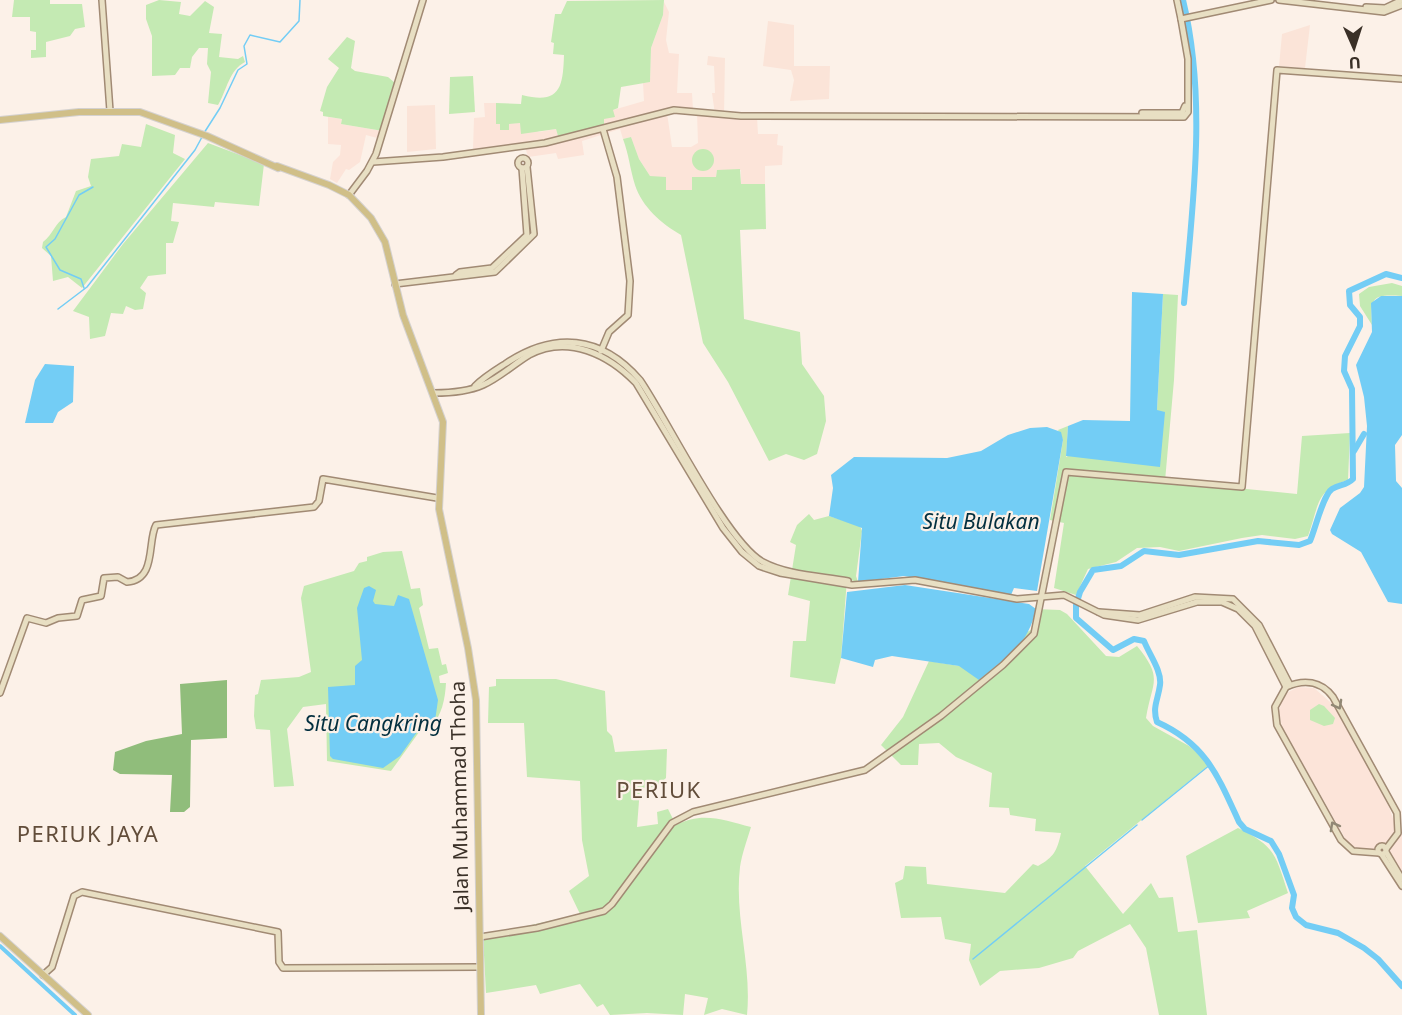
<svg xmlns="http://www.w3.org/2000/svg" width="1402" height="1015" font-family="'Noto Sans',sans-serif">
<rect width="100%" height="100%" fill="#fcf1e8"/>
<g fill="#fce4d9">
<path d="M664 2 669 12 666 40 669 53 679 54 677 93H692L693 110 667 113 672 147H691L698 143 697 113 720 118 757 117 758 134H778L777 145 783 146 782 165 765 166V184H741V170H717L716 177H692L693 190H666L650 176 639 159 631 137 623 139 620 129 582 141 584 155 558 159 556 153 528 157 524 143 473 150 474 118 485 117 484 103H496V124L520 123 539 132 556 129 558 136 604 119 613 110 644 101 643 83 650 82 651 48 663 15Z"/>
<path d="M328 117 342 119 341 124 383 131 381 139 366 135 360 162 349 170 346 169 337 183 330 179 333 162 340 155 341 145 328 144Z"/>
<path d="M1298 687 1314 688 1337 708 1389 807 1396 827 1402 830V877L1389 854 1390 842 1373 854 1359 853 1349 845 1282 727 1279 712 1283 695Z"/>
</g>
<g fill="#fbe4d8">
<path d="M768 21 794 25V66H830L829 99 790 101 794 80 791 70 763 66Z"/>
<path d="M1310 25 1305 68 1279 66 1282 34Z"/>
<path d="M708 56 725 58 724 115 715 114 712 93H715L714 66 707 65Z"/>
<path d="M435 105 436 149 407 152V106Z"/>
</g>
<g fill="#c4eab3">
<path d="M14 0H50V4H82L85 27 75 29 70 36 46 42V57L31 58V50H36V32L30 31V17H12Z"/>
<path d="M159 0 181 2 179 14 190 16 205 1 214 7 209 33 222 34 219 57 238 59 243 56 245 62C229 70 227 90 218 105L208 103 211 72 207 64 208 48H199L192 57 190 68H180L175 75 152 76V36L146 19V5Z"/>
<path d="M664 0 663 15 651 48 650 82 621 87 618 108 613 110 615 117 604 119V125L558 136 556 129 521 134 520 123 509 124V130H500V124H496V103L521 104 522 95C560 105 563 87 564 55L553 54 554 43 551 42 555 14H561L567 1Z"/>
<path d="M347 37 355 41 351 68 355 71 388 77 395 83 383 131 341 124 342 119 323 116V112L320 111 327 87 339 68 328 59Z"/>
<path d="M473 76 475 112 449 114 450 77Z"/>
<path d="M146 124 175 135 173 153 185 159 82 288 68 277 53 281 51 256 42 248 43 242C53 235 55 222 66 217L76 191 91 186 88 177 91 159 119 156 122 144 141 147Z"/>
<path d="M631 137 639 159 650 176 666 177V190H692V177H716L717 170 740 169 741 184H765L766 229 740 230 744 319 800 332 802 364 824 396 826 421 817 454 804 460 786 454 769 461 728 382 703 343 681 235C662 224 642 207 635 185 630 169 629 155 623 139Z"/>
<path d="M208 143 264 164 259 206 215 202 214 207 173 203 171 221 179 222 173 243H166V274L148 276 140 288 146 293 143 309 135 310 126 306 123 314 111 313 105 336 90 339 89 317 73 311 123 244Z"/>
<circle cx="703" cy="160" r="11"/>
<path d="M1392 283 1402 286V296C1373 294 1370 297 1372 325L1360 306 1359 294 1369 287Z"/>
<path d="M1163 294 1178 295 1174 380 1165 481 1297 494 1302 436 1350 433 1348 480C1315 490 1319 506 1308 536L1295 539 1262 535 1242 538 1179 551 1160 547 1137 548 1116 562 1088 569 1076 595 1054 588 1064 523 1050 520 1063 440 1058 430 1068 426 1066 457 1157 410Z"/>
<path d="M809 514 814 520 829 516 860 526 862 531 856 576 858 582 847 579 841 658 835 684 790 677 793 641H806L810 601 788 595 796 545 790 542 797 525Z"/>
<path d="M402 551 411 589 420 588 423 605 419 608 429 649 438 648 442 665 446 664 448 673 439 676 440 683H446C445 700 442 714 431 728H422L391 771 327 761 326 704 303 707 287 729 294 786 274 787 270 730 256 729 254 716 255 695 258 694 261 680 299 677 311 672 301 598 304 586 354 571 359 563 367 561V557L383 552Z"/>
<path d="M1036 609 1060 610 1067 614 1106 656 1119 657 1137 646C1164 679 1152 681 1146 718L1153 726 1189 746 1210 764 1085 866 1123 914 1151 883 1159 898 1173 897 1178 932 1197 930 1207 1015H1159L1146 948 1130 924 1078 951 1073 958 1039 968 1000 971 980 986 969 960 971 944 945 939 941 917 901 918 895 883 903 879 905 866 926 867 927 884 1005 893 1033 864 1038 866C1054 857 1057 851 1061 833L1035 831 1036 819 1010 815 1009 808 989 807 992 773 956 757 939 743 919 744 918 765H901L881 745 903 717 929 661 959 666 1031 630Z"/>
<path d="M496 679H556L605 691 607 731 612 736 615 752 667 749 666 778 656 787 640 788 637 827 658 824 657 812 668 809 676 825C702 811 724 820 751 827 747 840 742 854 740 867 734 917 752 965 747 1015L722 1009 704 1015 708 998 685 994 683 1015 647 1013 610 1015 603 1004 597 1007 580 984 540 994 536 985 486 993 483 936 580 914 569 891 589 876 582 840 580 781 527 777 524 723H488L489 687 496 686Z"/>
<path d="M1319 704 1324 706 1335 718 1333 724 1324 726 1310 720V710Z"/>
<path d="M1238 828C1276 847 1275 854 1288 893L1247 911 1250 918 1198 923 1186 856Z"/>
</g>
<path fill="#90bd7b" d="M227 680V738L191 740 190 807 184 812H170L172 775 120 774 113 770 115 752 146 741 182 734 180 684Z"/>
<g fill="#73cdf5">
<path d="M1132 292 1163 294 1157 410 1165 412 1160 467 1066 456 1068 426 1083 420 1130 421Z"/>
<path d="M1381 296H1402V435L1395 445 1396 481 1402 488V604L1388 602 1361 552 1332 534 1330 530 1340 508 1360 493 1364 487 1367 426 1364 397 1356 365 1372 332 1371 303Z"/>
<path d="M45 364 74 366 73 402 58 412 53 423H25L35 380Z"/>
<path d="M1030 428 1047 427 1061 432 1063 440 1037 591 1014 588 1011 595 904 576 858 582 862 528 829 516 833 488 831 475 854 457 947 458 981 451 1008 435Z"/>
<path d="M905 585 1029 604 1036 609C1028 646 1006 657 979 680L959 666 892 656 875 660 873 667 841 658 847 592Z"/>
<path d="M369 586 376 590 373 601 375 604 394 606 398 595 409 599 438 700 435 721 429 726 422 725 400 756 383 768 333 759 330 756 328 687 355 685V666L362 660 357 608 364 588Z"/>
</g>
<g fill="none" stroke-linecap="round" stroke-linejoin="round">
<g stroke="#73cdf5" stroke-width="1.5">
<path d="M204 133 220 108 238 70 247 64 244 46 250 35 280 42 299 21 300 0"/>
<path d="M84 288 81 279 60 270 46 247 55 239 79 195 93 187"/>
<path d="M58 309 87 287 195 150 202 137"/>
<path d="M1142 820 1211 764"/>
<path d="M973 959 1137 825"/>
</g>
<path stroke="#73cdf5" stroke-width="4" d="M0 946 75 1015"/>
<g stroke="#73cdf5" stroke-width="6">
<path d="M1183 0C1207 98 1193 203 1184 303"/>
<path d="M1402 278 1386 274 1349 291 1350 305 1360 317V326L1345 356 1344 371 1352 389 1353 479C1346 486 1340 484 1332 489 1323 495 1315 530 1310 541L1299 545 1258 541 1179 555 1144 551 1121 566 1093 570 1080 592 1076 605V618L1113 650 1134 639 1144 641C1149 654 1162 671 1160 685 1158 700 1152 707 1157 722 1206 744 1218 776 1239 822L1245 829 1271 841 1279 854 1294 895 1292 908 1296 917 1306 925 1338 933 1364 948 1378 959 1402 986"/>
<path d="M1354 451 1364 434"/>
</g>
<defs>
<g id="secondary">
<path d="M102 0 110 111"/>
<path d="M1177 0 1181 19"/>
<path d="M1279 0 1384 12 1402 5"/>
<path d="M1366 7 1385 8 1402 0"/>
<path d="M1142 113H1182L1185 106"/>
<circle cx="523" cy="163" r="5"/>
<path d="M373 162 443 157 545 143 674 110 741 116 1184 117 1188 112V59L1181 19 1271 0"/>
<path d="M349 195 367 171 376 154 423 0"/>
<path d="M456 275 460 272 492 268 527 235 522 168"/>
<path d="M395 284 495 272 534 234 527 167"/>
<path d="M601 351 609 332 628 315 630 281 617 177 603 129"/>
<path d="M475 386C484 377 494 371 505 364 554 331 601 335 640 380 667 419 727 543 763 562 787 575 821 576 848 581"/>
<path d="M434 393C451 393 467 392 483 385 499 378 514 364 529 355 568 334 609 355 636 383L723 528 742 552 759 566 780 573 852 585 915 580 1017 599 1064 595 1104 615 1138 620 1197 602H1222L1238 609 1255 626 1286 687"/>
<path d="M1099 612 1140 615 1195 597 1233 599 1259 625 1290 685"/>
<path d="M0 693 27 618 46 623 58 618 77 616 82 600 101 596 104 578 118 577 127 582C157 580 147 541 156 525L314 507 319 501 323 479 437 498"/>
<circle cx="1382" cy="850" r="4"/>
<path d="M1386 852 1402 879"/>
<path d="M1379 853 1353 851 1341 840 1277 725 1275 707 1286 687C1304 679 1321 681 1333 697L1397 813 1398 833 1386 849"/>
<path d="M1382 855 1402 886"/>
<path d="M480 937 537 928 604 911 612 904 672 823 693 812 865 770 941 716 1003 665 1034 634 1066 472 1242 487 1277 70 1402 79"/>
<path d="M43 975 52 967 74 896 82 892 278 932 279 962 283 968 479 967"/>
</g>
<g id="primary">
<path d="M0 120 79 112H140L207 136 278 168"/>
<path d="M277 166 329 185 349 195 371 218 385 242 403 315 443 422 439 509 468 648 476 700 481 1015"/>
<path d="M0 936 88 1015"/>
</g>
</defs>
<use href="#secondary" stroke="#a18a74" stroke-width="8"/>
<use href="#primary" stroke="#d4d1cf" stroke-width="8"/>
<use href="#secondary" stroke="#e8dfc3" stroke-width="5"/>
<use href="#primary" stroke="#d0bf88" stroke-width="6"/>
</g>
<defs><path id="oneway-chevron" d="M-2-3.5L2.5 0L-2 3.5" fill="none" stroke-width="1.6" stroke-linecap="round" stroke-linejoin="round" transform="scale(1.5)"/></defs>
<g stroke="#918875">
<use href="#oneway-chevron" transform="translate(1338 705) rotate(61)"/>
<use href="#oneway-chevron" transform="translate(1334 826) rotate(-119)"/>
</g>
<g text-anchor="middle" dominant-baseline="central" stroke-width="4.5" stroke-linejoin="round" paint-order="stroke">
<g font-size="20" fill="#3a3027" stroke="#fcf1e8">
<text transform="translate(459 796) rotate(-91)">Jalan Muhammad Thoha</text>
</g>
<g font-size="21" font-style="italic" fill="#032f3f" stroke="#fcf1e8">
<text x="981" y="521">Situ Bulakan</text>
<text x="373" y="723">Situ Cangkring</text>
</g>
<g font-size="22" letter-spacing="1.5" fill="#624d3a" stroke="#fcf1e8">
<text x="659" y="789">PERIUK</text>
<text x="88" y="833">PERIUK JAYA</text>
</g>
</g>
<g transform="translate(1354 48) rotate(177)" stroke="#fcf1e8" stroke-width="4.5" paint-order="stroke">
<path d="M0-4.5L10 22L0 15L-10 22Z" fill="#3a3027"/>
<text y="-9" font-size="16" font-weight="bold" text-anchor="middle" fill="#3a3027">U</text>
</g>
</svg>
